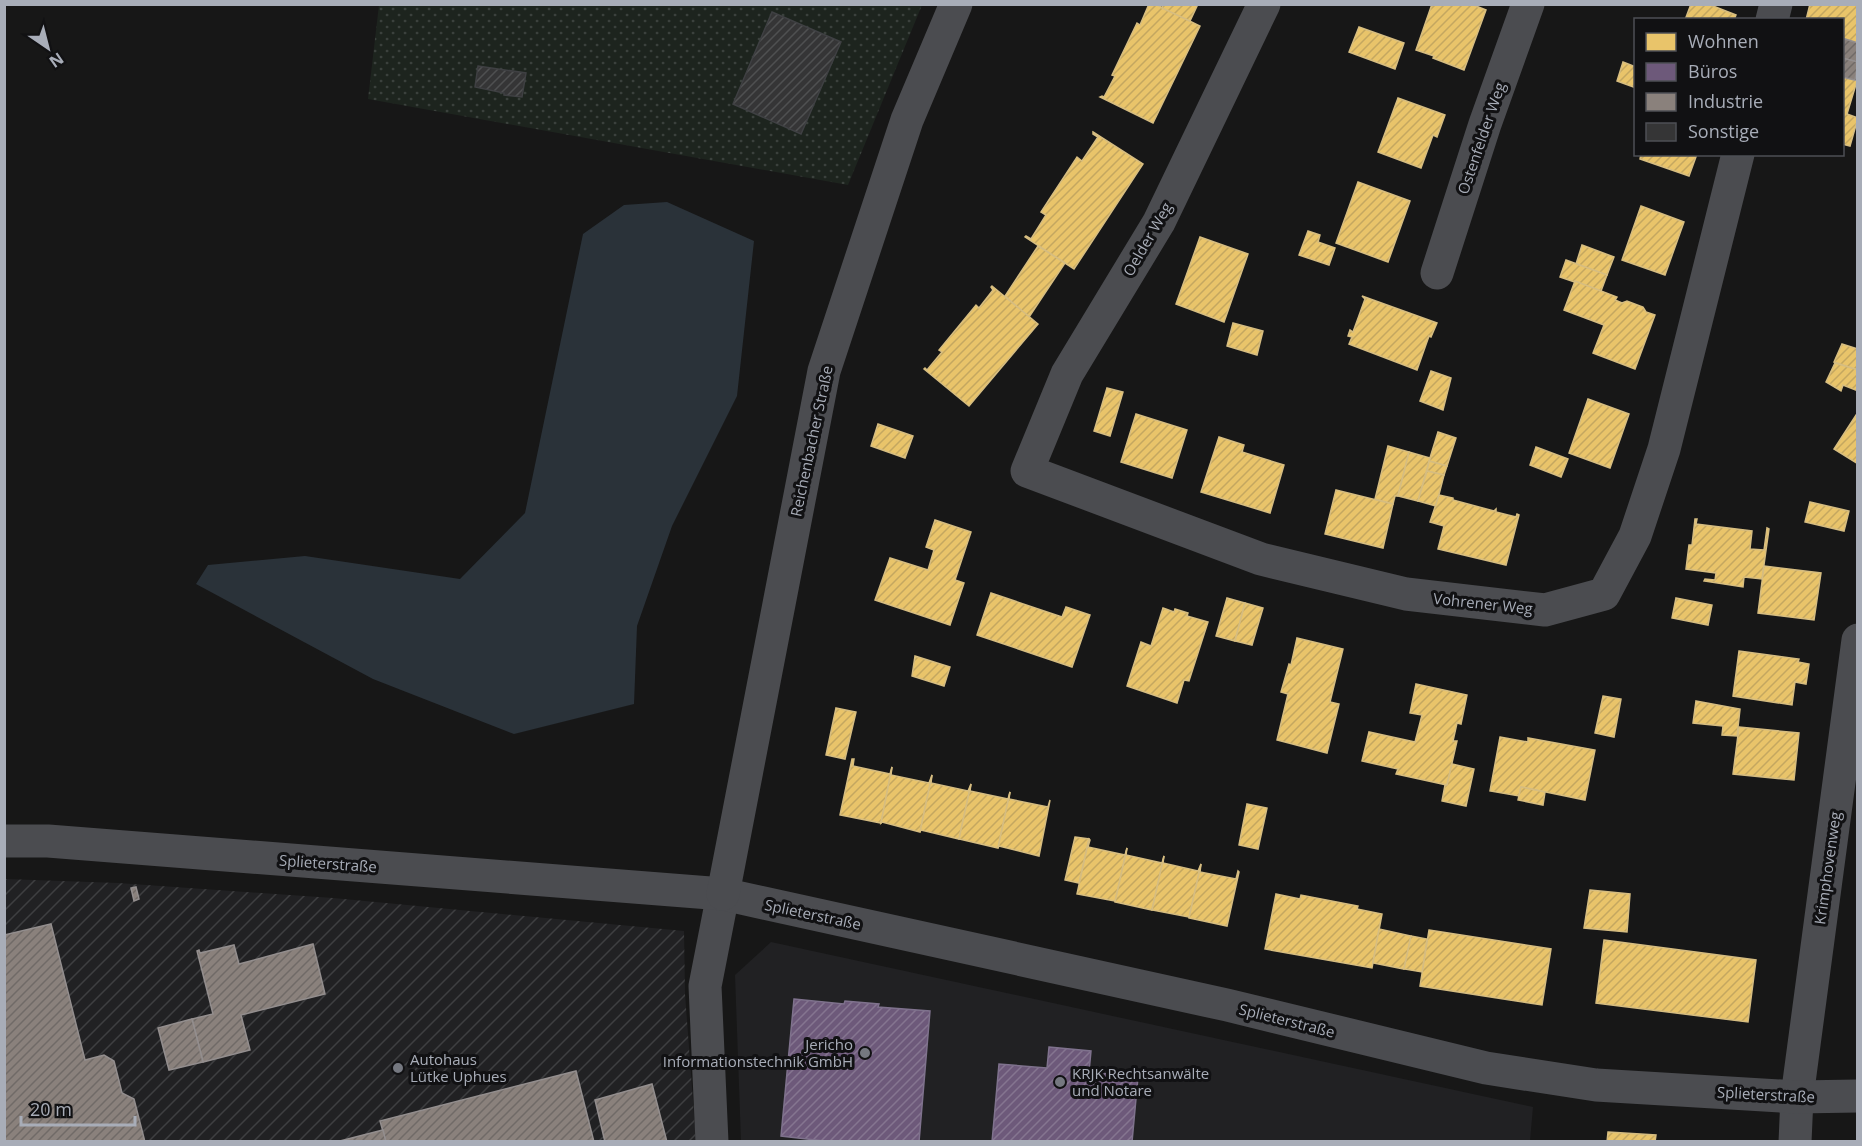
<svg xmlns="http://www.w3.org/2000/svg" width="1862" height="1146" font-family="'Open Sans',sans-serif">
<defs>
<pattern id="industrial-furrows" width="10" height="10" patternUnits="userSpaceOnUse" patternTransform="scale(1.5)"><rect width="10" height="10" fill="#212123"/><path d="M-1 1l2-2M0 10L10 0M9 11l2-2" fill="none" stroke="#3e3f41"/></pattern>
<pattern id="grass-dots" width="8" height="8" patternUnits="userSpaceOnUse" patternTransform="scale(1.5)"><rect width="8" height="8" fill="#1d241e"/><path d="M2 2h.1M6 6h.1" fill="none" stroke="#3b413d" stroke-width="1.8" stroke-linecap="round"/></pattern>
<pattern id="homes-hatch" width="6" height="6" patternUnits="userSpaceOnUse" patternTransform="scale(1.5)"><rect width="6" height="6" fill="#e9c46a"/><path d="M-1 1l2-2M0 6l6-6M5 7l2-2" fill="none" stroke="#c4a760"/></pattern>
<pattern id="offices-hatch" width="6" height="6" patternUnits="userSpaceOnUse" patternTransform="scale(1.5)"><rect width="6" height="6" fill="#6d597a"/><path d="M-1 1l2-2M0 6l6-6M5 7l2-2" fill="none" stroke="#857590"/></pattern>
<pattern id="industry-hatch" width="6" height="6" patternUnits="userSpaceOnUse" patternTransform="scale(1.5)"><rect width="6" height="6" fill="#8a817c"/><path d="M-1 1l2-2M0 6l6-6M5 7l2-2" fill="none" stroke="#706a67"/></pattern>
<pattern id="building-hatch" width="6" height="6" patternUnits="userSpaceOnUse" patternTransform="scale(1.5)"><rect width="6" height="6" fill="#353536"/><path d="M-1 1l2-2M0 6l6-6M5 7l2-2" fill="none" stroke="#4f5051"/></pattern>
</defs>
<rect width="100%" height="100%" fill="#171717"/>
<path fill="#212123" d="M771 942 1533 1107 1530 1141H741L735 975Z"/>
<path fill="url(#industrial-furrows)" d="M5 879 118 883 333 898 684 931 685 994 696 1141 5 1142Z"/>
<path fill="url(#grass-dots)" d="M379 5H922L848 185 368 99Z"/>
<path fill="#2a3239" d="M667 202 754 241 737 396 672 526 637 626 634 704 514 734 373 679 196 584 208 565 305 556 460 579 525 513 583 234 624 205Z"/>
<g fill="url(#homes-hatch)" stroke="#d6bd81" stroke-width="1.5">
<path d="M1149 4H1155L1200 26 1153 123 1100 97 1102 96 1104 97 1115 76 1112 75 1137 23 1140 25Z"/>
<path d="M1163 4H1198L1190 21 1162 8Z"/>
<path d="M1432 4H1471L1486 10 1464 70 1433 58 1434 56 1416 50Z"/>
<path d="M1691 4H1708L1736 15 1734 20H1685Z"/>
<path d="M1810 4H1858V43L1842 38V20H1806Z"/>
<path d="M1359 27 1404 43 1395 69 1349 52Z"/>
<path d="M1623 62 1636 67V88L1617 81Z"/>
<path d="M1842 77 1857 81 1847 114 1858 118 1850 146 1842 144Z"/>
<path d="M1398 98 1445 115 1437 137 1433 135 1421 168 1378 152Z"/>
<path d="M1093 132 1143 164 1074 269 1025 237 1026 236 1031 239 1046 215 1041 212 1077 157 1082 161 1098 137 1093 134Z"/>
<path d="M1641 154H1697L1689 176 1640 159Z"/>
<path d="M1358 182 1410 201 1388 262 1336 243Z"/>
<path d="M1641 206 1684 222 1665 275 1622 260Z"/>
<path d="M1308 231 1320 235 1318 242 1335 248 1329 265 1299 255Z"/>
<path d="M1200 237 1248 254 1224 322 1176 304Z"/>
<path d="M1582 245 1614 257 1607 275 1576 264Z"/>
<path d="M1038 246 1065 263 1029 317 1005 296Z"/>
<path d="M1566 260 1607 275 1601 291 1560 277Z"/>
<path d="M1575 281 1617 297 1615 300 1622 303 1627 301 1643 307 1646 312 1655 315 1635 369 1593 353 1604 325 1564 310Z"/>
<path d="M992 286 1038 324 969 406 924 369 925 368 927 370 942 352 939 350 976 305 979 308 993 290 991 287Z"/>
<path d="M1362 296 1437 323 1431 337 1429 336 1417 370 1349 344 1352 337 1348 336 1350 330 1353 332 1365 299Z"/>
<path d="M1233 323 1263 331 1257 355 1227 346Z"/>
<path d="M1842 344 1858 349V370L1834 362Z"/>
<path d="M1835 363 1858 370V391L1843 385 1841 391 1826 382Z"/>
<path d="M1431 371 1451 378 1443 410 1420 401Z"/>
<path d="M1107 388 1123 392 1110 436 1094 431Z"/>
<path d="M1588 399 1629 414 1610 468 1569 453Z"/>
<path d="M1858 412V464L1834 449Z"/>
<path d="M1136 414 1187 430 1172 478 1121 462Z"/>
<path d="M878 424 913 436 905 458 871 446Z"/>
<path d="M1438 432 1456 438 1447 466 1429 461Z"/>
<path d="M1219 437 1244 445 1242 452 1284 465 1270 513 1201 492Z"/>
<path d="M1388 446 1409 452 1398 496H1395L1393 504 1375 499Z"/>
<path d="M1536 447 1568 459 1561 477 1530 465Z"/>
<path d="M1409 452 1430 458 1418 501 1398 496Z"/>
<path d="M1429 461 1447 466 1444 475 1427 471Z"/>
<path d="M1427 471 1444 475 1436 506 1418 501Z"/>
<path d="M1336 490 1393 504 1383 548 1325 534Z"/>
<path d="M1439 495 1453 498V500L1494 511 1496 509V512L1516 517 1517 514 1519 515 1506 565 1438 549 1444 526 1430 522Z"/>
<path d="M1810 502 1849 511 1844 531 1805 522Z"/>
<path d="M1695 519H1697L1696 524 1752 531 1750 549 1764 550 1767 528 1769 529 1762 579 1744 577 1743 587 1704 581 1705 579 1715 580 1716 573 1686 569 1689 545H1692Z"/>
<path d="M935 520 971 532 955 580 964 583 950 625 875 600 890 558 928 570 934 550 926 547Z"/>
<path d="M1764 566 1821 573 1814 620 1758 613Z"/>
<path d="M991 593 1062 617 1066 607 1090 615 1072 667 977 635Z"/>
<path d="M1227 598 1245 603 1235 641 1216 636Z"/>
<path d="M1676 598 1712 605 1708 625 1672 618Z"/>
<path d="M1245 603 1263 608 1252 645 1235 641Z"/>
<path d="M1163 608 1174 612 1175 609 1188 613 1187 616 1208 622 1189 681 1184 680 1177 703 1127 686 1141 642 1151 646Z"/>
<path d="M1297 638 1343 649 1330 702 1339 704 1327 753 1277 740 1288 694 1281 692 1289 664 1291 665Z"/>
<path d="M1739 651 1799 659 1798 662 1809 664 1806 684 1795 682 1792 705 1733 696Z"/>
<path d="M915 656 950 667 944 686 912 676Z"/>
<path d="M1416 684 1467 695 1461 724 1457 723 1453 741H1457L1447 785 1396 774 1398 769 1362 761 1369 732 1415 742 1422 715 1410 713Z"/>
<path d="M1603 696 1621 699 1614 737 1595 733Z"/>
<path d="M1696 701 1740 709 1737 736 1722 735 1723 726 1693 723Z"/>
<path d="M836 708 856 712 845 759 826 755Z"/>
<path d="M1739 727 1799 733 1794 780 1733 774Z"/>
<path d="M1500 737 1528 742V738L1595 750 1585 800 1521 787 1519 796 1490 791Z"/>
<path d="M852 759H854L853 766 890 774 892 767 881 823 840 815Z"/>
<path d="M1452 764 1474 769 1466 806 1442 801 1445 785H1447Z"/>
<path d="M892 767 891 775 929 783 932 775 920 832 882 822 881 823Z"/>
<path d="M932 775 931 783 968 791 971 784 959 839 921 830 920 832Z"/>
<path d="M971 784 970 791 1008 799 1010 792 998 848 959 839Z"/>
<path d="M1521 787 1545 792 1543 805 1518 800Z"/>
<path d="M1010 792 1009 799 1048 807 1050 800 1039 856 999 846 998 848Z"/>
<path d="M1247 804 1267 808 1258 849 1239 845Z"/>
<path d="M1075 837 1089 839 1079 883 1065 880Z"/>
<path d="M1089 839 1090 840 1088 847 1125 855 1127 848 1115 902V901L1077 894Z"/>
<path d="M1127 848 1126 855 1162 863 1164 856 1152 910 1115 902Z"/>
<path d="M1164 856 1163 863 1198 871 1201 864 1189 918V917L1152 910Z"/>
<path d="M1201 864 1200 872 1236 879 1238 871 1239 872 1227 926 1189 918Z"/>
<path d="M1590 890 1630 894 1627 932 1584 928Z"/>
<path d="M1276 894 1300 899 1301 895 1358 906 1357 909 1382 914 1372 968 1265 949Z"/>
<path d="M1379 929 1411 936 1404 969 1373 963Z"/>
<path d="M1429 930 1551 949 1542 1005 1420 986Z"/>
<path d="M1411 936 1427 939 1422 972 1404 969Z"/>
<path d="M1604 940 1756 960 1748 1022 1596 1003Z"/>
<path d="M1608 1132 1656 1135 1655 1142H1607Z"/>
</g>
<g fill="url(#offices-hatch)" stroke="#7f728d" stroke-width="1.5">
<path d="M794 999 844 1004 845 1001 879 1004 878 1007 930 1011 919 1142H833L781 1136Z"/>
<path d="M1049 1047 1091 1051 1089 1072 1138 1077 1132 1142H992L999 1064 1047 1068Z"/>
</g>
<g fill="url(#industry-hatch)" stroke="#938e8e" stroke-width="1.5">
<path d="M1842 38 1858 43V62L1842 58Z"/>
<path d="M1842 58 1858 62 1855 80 1842 77Z"/>
<path d="M136 887 139 899 134 901 131 888Z"/>
<path d="M51 924 85 1060 104 1055 114 1061 122 1093 134 1099 145 1142H4V935Z"/>
<path d="M313 944 325 994 241 1015 250 1050 203 1062 192 1019 213 1014 197 951 199 950 200 953 234 945 239 964Z"/>
<path d="M192 1019 203 1062 169 1070 158 1028Z"/>
<path d="M576 1071 594 1142H386L380 1121Z"/>
<path d="M652 1084 667 1142H605L595 1100Z"/>
<path d="M383 1130 386 1142H336Z"/>
</g>
<g fill="url(#building-hatch)" stroke="#3f4043" stroke-width="1.5">
<path d="M772 12 841 42 801 134 733 104Z"/>
<path d="M478 66 526 73 522 97 504 95V93L475 87Z"/>
</g>
<g fill="none" stroke-linecap="round" stroke-linejoin="round">
<g stroke="#4b4c50" stroke-width="33">
<path d="M1264 4 1159 222 1067 374 1027 471 1261 559 1406 594 1545 610 1604 594 1635 536 1664 449 1738 154"/>
<path d="M1772 20 1776 4"/>
<path d="M1437 273 1485 124 1528 4"/>
<path d="M712 1142 705 986 723 894"/>
<path d="M1795 1142 1797 1097 1858 640"/>
</g>
<g stroke="#4b4c50" stroke-width="33">
<path d="M4 841H48L723 894 1227 1005 1486 1068 1596 1085 1797 1097 1858 1096"/>
<path d="M723 894 824 371 907 120 956 4"/>
</g>
</g>
<g fill="#757880" stroke="#111113" stroke-width="2">
<circle cx="865" cy="1053" r="6"/>
<circle cx="398" cy="1068" r="6"/>
<circle cx="1060" cy="1082" r="6"/>
</g>
<g text-anchor="middle" dominant-baseline="central" stroke-width="6" stroke-linejoin="round" paint-order="stroke">
<g font-size="15" fill="#a8adb8" stroke="#111113">
<text transform="translate(1481 138) rotate(-71)">Ostenfelder Weg</text>
<text transform="translate(1147 239) rotate(-60)">Oelder Weg</text>
<text transform="translate(811 441) rotate(-78)">Reichenbacher Straße</text>
<text transform="translate(1483 603) rotate(6)">Vohrener Weg</text>
<text transform="translate(328 863) rotate(4)">Splieterstraße</text>
<text transform="translate(1827 868) rotate(-82)">Krimphovenweg</text>
<text transform="translate(813 914) rotate(12)">Splieterstraße</text>
<text transform="translate(1287 1020) rotate(14)">Splieterstraße</text>
<text transform="translate(1766 1094) rotate(3)">Splieterstraße</text>
</g>
<g font-size="15" fill="#a8adb8" stroke="#111113" text-anchor="start">
<text x="853" y="1044" text-anchor="end">Jericho<tspan x="853" dy="17">Informationstechnik GmbH</tspan></text>
<text x="410" y="1059">Autohaus<tspan x="410" dy="17">Lütke Uphues</tspan></text>
<text x="1072" y="1073">KRJK Rechtsanwälte<tspan x="1072" dy="17">und Notare</tspan></text>
</g>
</g>
<rect width="1862" height="1146" fill="none" stroke="#a8adb8" stroke-width="12"/>
<rect x="1634" y="18" width="210" height="138" fill="#111113" stroke="#4d4f55" stroke-width="1.5"/>
<rect x="1646" y="33" width="30" height="18" fill="#e9c46a" stroke="#4d4f55" stroke-width="1.5"/>
<text x="1688" y="48" font-size="18" fill="#a8adb8">Wohnen</text>
<rect x="1646" y="63" width="30" height="18" fill="#6d597a" stroke="#4d4f55" stroke-width="1.5"/>
<text x="1688" y="78" font-size="18" fill="#a8adb8">Büros</text>
<rect x="1646" y="93" width="30" height="18" fill="#8a817c" stroke="#4d4f55" stroke-width="1.5"/>
<text x="1688" y="108" font-size="18" fill="#a8adb8">Industrie</text>
<rect x="1646" y="123" width="30" height="18" fill="#353536" stroke="#4d4f55" stroke-width="1.5"/>
<text x="1688" y="138" font-size="18" fill="#a8adb8">Sonstige</text>
<g transform="translate(48 48) rotate(145)" stroke="#111113" stroke-width="4.5" paint-order="stroke">
<path d="M0-4.5L10 22L0 15L-10 22Z" fill="#a8adb8"/>
<text y="-9" font-size="16" font-weight="bold" text-anchor="middle" fill="#a8adb8">N</text>
</g>
<path d="M21 1116v9h114v-9" fill="none" stroke="#a8adb8" stroke-width="3"/>
<text x="30" y="1116" font-size="18" fill="#a8adb8" stroke="#111113" stroke-width="4.5" paint-order="stroke">20 m</text>
</svg>
